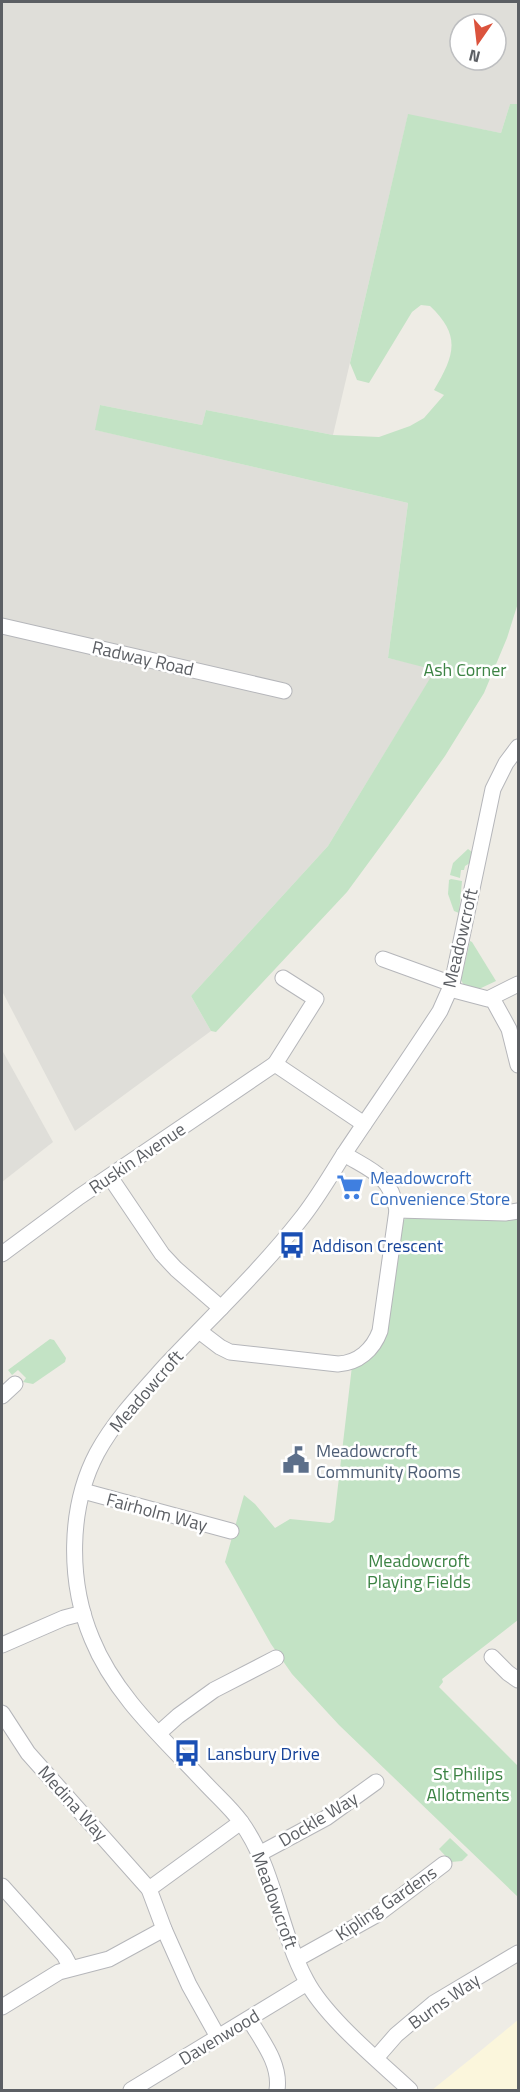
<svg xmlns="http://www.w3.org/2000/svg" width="520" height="2092" font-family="'Titillium Web',sans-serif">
<rect width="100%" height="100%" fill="#eeece5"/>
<path fill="#fbf6dc" d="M518 2020V2090H432L473 2057Z"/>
<g fill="#dfded9" fill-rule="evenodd">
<path d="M2 2H518V104H510L501 133 408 115 333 435 206 410 202 425 100 405 96 430 408 503 388 658 436 669 328 846 191 996 211 1031 75 1131 2 991ZM460 24H496V60H460Z"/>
<path d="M2 1050 53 1142 2 1182Z"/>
</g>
<g fill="#c3e3c5">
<path d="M510 104H518V603L507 638 484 693 445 756 397 824 347 892 216 1032 211 1031 191 996 328 846 435 670 388 658 408 503 95 430 100 405 202 425 206 410 333 435 379 437 410 426 424 418 444 395 434 390C454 356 462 336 430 306L421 305 412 312 369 383 357 380 350 363 408 114 501 133Z"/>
<path d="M468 849 472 852 470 863 465 866 464 870H461L460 878 450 875 453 863Z"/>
<path d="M451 879 462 881 459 913 454 911 448 894 449 880Z"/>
<path d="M470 941 472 942 496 981 479 989 465 987 461 980Z"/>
<path d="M518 1215V1620L442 1679 443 1682 439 1687 518 1766V1897L339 1725 292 1674 271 1644 225 1562 244 1495 255 1504 275 1528 290 1519 330 1523 334 1520 352 1366 367 1358 402 1221 408 1217Z"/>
<path d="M50 1339 54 1340 66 1358 65 1362 33 1384 23 1382 26 1378 18 1370 12 1375 8 1370Z"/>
<path d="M450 1838 468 1855 462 1861 451 1862 439 1849Z"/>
</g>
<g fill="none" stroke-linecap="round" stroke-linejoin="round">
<defs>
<g id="minor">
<path d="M2 626 284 691"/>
<path d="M383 959 452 984"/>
<path d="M450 989 488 999 518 984"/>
<path d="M492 998 509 1029 518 1065"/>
<path d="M275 1064 316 999 283 978"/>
<path d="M344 1154C372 1171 390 1175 397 1210L505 1213 518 1211"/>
<path d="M110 1177 162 1254 176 1269 221 1308"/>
<path d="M2 1254 79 1197 275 1064 364 1124"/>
<path d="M199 1331 220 1347 230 1352 338 1364C358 1363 373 1350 380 1331L397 1210"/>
<path d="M2 1396 15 1384"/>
<path d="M83 1491 231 1531"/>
<path d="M2 1645 64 1618 83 1613"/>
<path d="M492 1657 508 1673 518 1680"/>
<path d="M2 1713 28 1753 149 1889 164 1929 189 1985 218 2037"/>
<path d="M159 1733 178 1716 214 1690 276 1658"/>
<path d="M259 1854 326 1818 376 1782"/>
<path d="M2 1886 64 1955 71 1968"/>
<path d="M149 1889 241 1822"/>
<path d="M297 1959 378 1914 444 1864"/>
<path d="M2 2007 59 1972 109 1959 164 1929"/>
<path d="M249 2019C262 2041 281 2064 277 2090"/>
<path d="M376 2058 396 2035 434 2003 518 1953"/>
<path d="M131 2090 307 1983"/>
<path d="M410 2090C379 2061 325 2017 306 1980 279 1930 275 1869 241 1822 231 1808 217 1796 205 1783 164 1739 115 1696 92 1639 68 1582 68 1508 97 1453 115 1420 141 1393 166 1365 211 1317 260 1271 300 1220 317 1199 330 1176 344 1154 376 1106 409 1059 440 1011L452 984 493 789 506 763 518 747"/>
</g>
</defs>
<use href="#minor" stroke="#b5b6ba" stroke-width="17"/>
<use href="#minor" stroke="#fff" stroke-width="15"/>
</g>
<defs>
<symbol id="supermarket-bare" viewBox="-9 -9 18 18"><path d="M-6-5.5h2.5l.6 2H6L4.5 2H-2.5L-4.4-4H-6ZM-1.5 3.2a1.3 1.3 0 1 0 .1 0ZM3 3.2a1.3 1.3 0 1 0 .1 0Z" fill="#3f7fe0" stroke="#fff" stroke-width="2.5" paint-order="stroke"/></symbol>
<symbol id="bus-bare" viewBox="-9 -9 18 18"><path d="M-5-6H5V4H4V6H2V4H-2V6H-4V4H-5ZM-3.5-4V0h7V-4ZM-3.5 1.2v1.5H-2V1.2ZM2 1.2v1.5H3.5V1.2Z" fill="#1a4fb4" stroke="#fff" stroke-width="2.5" paint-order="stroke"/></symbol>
<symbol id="civic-bare" viewBox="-9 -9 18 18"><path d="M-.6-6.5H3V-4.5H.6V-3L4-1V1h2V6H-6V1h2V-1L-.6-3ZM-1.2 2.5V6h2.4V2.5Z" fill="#5c6f8a" stroke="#fff" stroke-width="2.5" paint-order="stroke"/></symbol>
</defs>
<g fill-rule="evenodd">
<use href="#supermarket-bare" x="331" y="1168" width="38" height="38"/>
<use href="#bus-bare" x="273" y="1226" width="38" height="38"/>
<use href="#civic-bare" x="277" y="1441" width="38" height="38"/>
<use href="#bus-bare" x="168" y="1734" width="38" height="38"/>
</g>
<g text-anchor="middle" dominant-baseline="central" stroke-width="5" stroke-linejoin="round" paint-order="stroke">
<g font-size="18" fill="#5c5f64" stroke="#fff">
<text transform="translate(143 658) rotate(13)">Radway Road</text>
<text transform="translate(460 938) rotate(-77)">Meadowcroft</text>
<text transform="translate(137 1158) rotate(-34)">Ruskin Avenue</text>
<text transform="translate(146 1391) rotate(-49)">Meadowcroft</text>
<text transform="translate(157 1512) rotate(15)">Fairholm Way</text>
<text transform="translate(73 1803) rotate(48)">Medina Way</text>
<text transform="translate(318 1819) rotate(-31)">Dockle Way</text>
<text transform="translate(275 1900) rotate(70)">Meadowcroft</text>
<text transform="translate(386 1903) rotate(-34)">Kipling Gardens</text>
<text transform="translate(444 2001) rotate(-35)">Burns Way</text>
<text transform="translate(219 2037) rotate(-31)">Davenwood</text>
</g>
<g font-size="18" fill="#3c8344" stroke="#fff">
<text x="465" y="669">Ash Corner</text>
<text x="419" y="1560">Meadowcroft<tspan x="419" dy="21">Playing Fields</tspan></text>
<text x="468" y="1773">St Philips<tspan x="468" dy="21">Allotments</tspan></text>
</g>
<g font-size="18" fill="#366cbe" stroke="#fff" text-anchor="start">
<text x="370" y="1177">Meadowcroft<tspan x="370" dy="21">Convenience Store</tspan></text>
</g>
<g font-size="18" fill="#164399" stroke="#fff" text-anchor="start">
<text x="312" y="1245">Addison Crescent</text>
<text x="207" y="1753">Lansbury Drive</text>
</g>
<g font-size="18" fill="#4e5e75" stroke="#fff" text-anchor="start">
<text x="316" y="1450">Meadowcroft<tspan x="316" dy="21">Community Rooms</tspan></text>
</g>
</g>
<rect width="520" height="2092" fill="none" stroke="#5c5f64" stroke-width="6"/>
<g transform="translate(478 42) rotate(194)"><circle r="28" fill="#ffffff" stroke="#bebfc1" stroke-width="1.5"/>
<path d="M0-4.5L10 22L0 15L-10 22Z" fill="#db533d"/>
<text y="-9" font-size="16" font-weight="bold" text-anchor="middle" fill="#5c5f64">N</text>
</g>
</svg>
